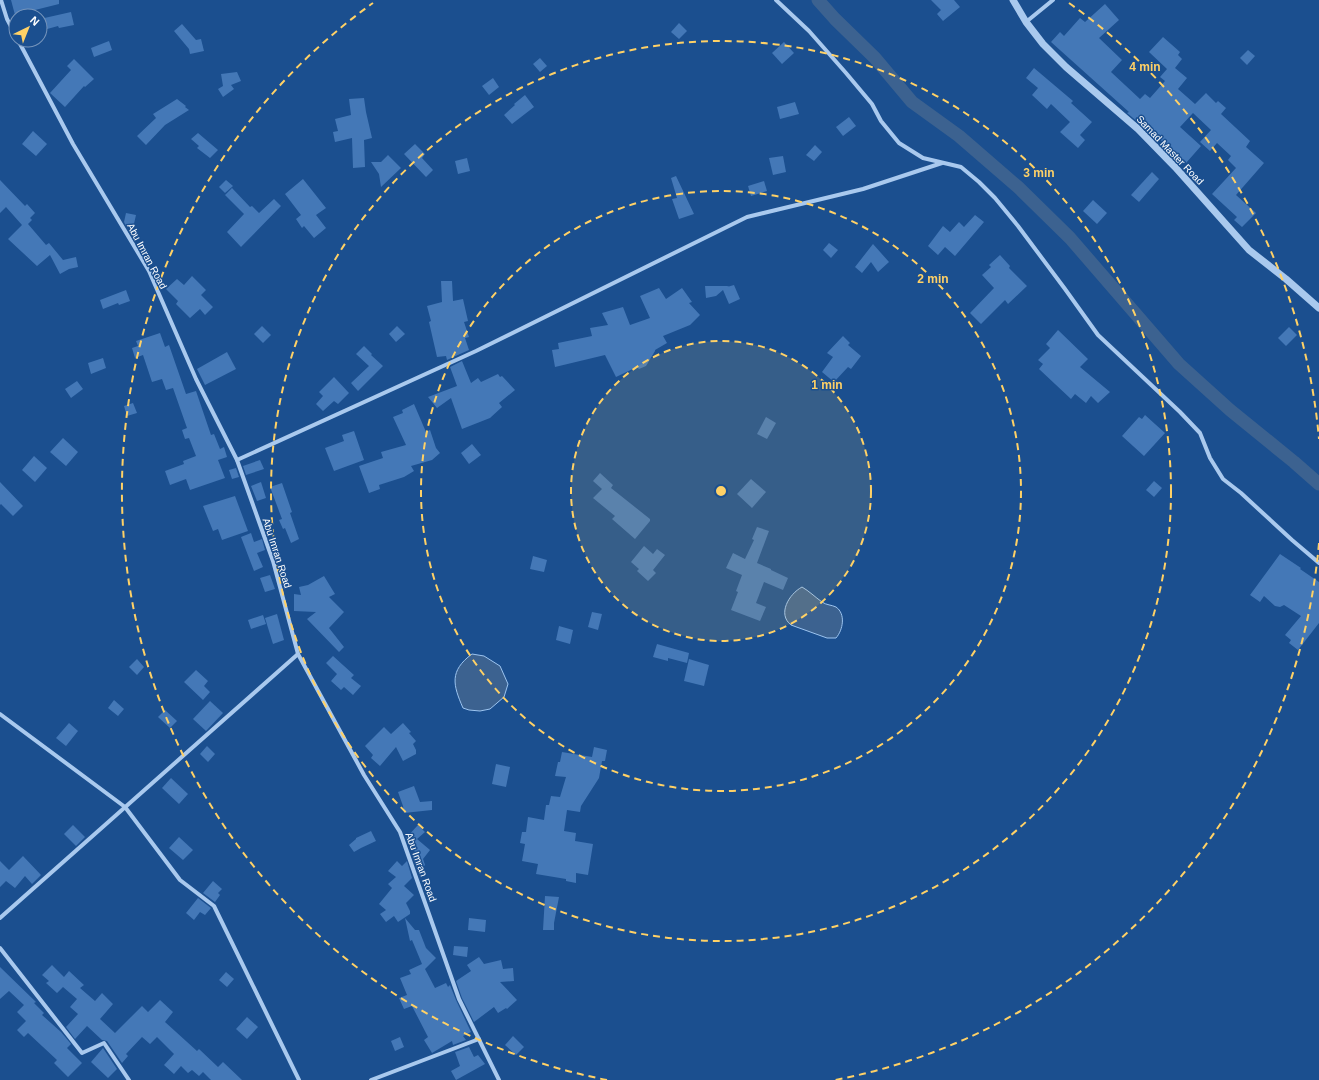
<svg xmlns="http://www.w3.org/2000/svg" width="1319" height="1080" font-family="Arial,sans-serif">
<rect width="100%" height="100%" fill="#1b4f8f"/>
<g fill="#3c6290" stroke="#9cc4f0">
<path d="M802 587C809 591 815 597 822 602 826 605 832 605 836 607 846 614 843 630 836 638H827L791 625C777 614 789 594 802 587Z"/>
<path d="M472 654 484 656 500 666 508 684 504 697 490 709 480 711 469 710 463 708C453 685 449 671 472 654Z"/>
</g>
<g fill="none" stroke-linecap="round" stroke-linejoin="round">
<path stroke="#3c6290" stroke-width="13" d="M818 0 835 19 875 58 912 102 959 136 1018 187 1070 238 1179 364 1230 410 1294 462 1319 484"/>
</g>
<g fill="#4478b7">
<path d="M11 0H59V4L15 15Z"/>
<path d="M931 0H954L960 7 943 21 937 14 941 10Z"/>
<path d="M1105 4 1119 20 1099 38 1122 60 1111 72 1140 99 1145 94 1150 98 1165 81 1160 77 1167 69 1149 52 1163 37 1180 52 1178 55 1182 59 1175 68 1187 78 1178 89 1195 104 1206 93 1216 103 1218 101 1226 108 1221 114 1250 141 1246 147 1264 163 1236 195 1256 213 1242 227 1234 220 1237 217 1212 194 1236 168 1228 160 1231 156 1217 143 1210 151 1200 142 1211 130 1193 113 1180 127 1201 146 1186 163 1142 123 1141 125 1133 118 1127 113 1129 112 1051 42 1060 32 1064 36 1080 18 1085 22Z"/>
<path d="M71 12 74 25 59 28 58 26 40 31V19Z"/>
<path d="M679 23 687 31 679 39 671 32Z"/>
<path d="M182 24 196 40 201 39 204 51 190 54 189 49 174 31Z"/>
<path d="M109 41 112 50 94 57 91 48Z"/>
<path d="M784 42 794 53 782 64 772 53Z"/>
<path d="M1248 50 1255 56 1247 65 1240 58Z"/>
<path d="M540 58 547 66 540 72 533 64Z"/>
<path d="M74 59 94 79 85 87 84 86 65 107 50 93 71 70 67 66Z"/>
<path d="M1034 68 1073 101 1071 103 1092 122 1080 135 1085 140 1078 148 1060 132 1070 122 1051 104 1047 109 1032 95 1038 88 1026 78Z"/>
<path d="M237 72 241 81 231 85 234 89 223 97 218 89 223 86 221 74Z"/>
<path d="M493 78 499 87 489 95 482 86Z"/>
<path d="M525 95 534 107 512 124 504 115 515 105 514 104Z"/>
<path d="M364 98 366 112 372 138 364 140 365 167 353 168 352 138 335 142 333 132 338 131 335 119 351 115 349 99Z"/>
<path d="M177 99 186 106 185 107 189 110 165 125 146 145 137 136 156 118 153 114Z"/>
<path d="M795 102 799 114 780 119 777 107Z"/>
<path d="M849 117 856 126 843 136 836 127Z"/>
<path d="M33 131 47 144 36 156 22 144Z"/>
<path d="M198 133 218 150 210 158 197 148 199 146 191 139Z"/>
<path d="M415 144 425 154 422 158 433 170 426 177 404 154Z"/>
<path d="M815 145 822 152 814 161 806 155Z"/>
<path d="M388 155 401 168 381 187 379 174 371 162H381Z"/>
<path d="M783 156 786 172 773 175 769 158Z"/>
<path d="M467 158 470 171 458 174 455 161Z"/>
<path d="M1152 172 1159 179 1139 202 1131 195Z"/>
<path d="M676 176 694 214 679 219 672 199 677 198 671 178Z"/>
<path d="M303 179 326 208 316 215 326 228 314 238 304 226 302 228 296 219 301 215 285 194Z"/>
<path d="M0 180 25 206 27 204 35 213 30 218 32 220 28 224 46 245 49 243 63 260 76 257 78 267 69 269 60 274 50 255 37 266 8 239 22 225 6 207 0 213Z"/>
<path d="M226 180 233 186 225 193 219 187Z"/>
<path d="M764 181 767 191 751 196 748 186Z"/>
<path d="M232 188 250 207 252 206 259 213 274 199 281 206 241 247 227 232 244 214 225 195Z"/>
<path d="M1093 200 1107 213 1097 224 1083 211Z"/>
<path d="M126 213 136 215 133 228 126 226 124 222Z"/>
<path d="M975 215 984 222 955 256 945 247 938 255 928 246 943 226 950 232 959 222 964 227Z"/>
<path d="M829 243 838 250 831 258 823 250Z"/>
<path d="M873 244 889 262 878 272 871 262 862 273 855 267Z"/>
<path d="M1000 255 1010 266 1009 268 1027 286 1008 304 1005 300 981 324 970 313 994 288 982 275 991 267 989 265Z"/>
<path d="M192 276 206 290 201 295 213 307 205 315 200 309 190 318 176 304 178 301 166 289 177 279 184 285Z"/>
<path d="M441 281H452L453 301 463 299 468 321 464 322 469 337 465 338 469 350 460 354 447 360 446 356 437 357 429 322 431 321 427 306 442 302Z"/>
<path d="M734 285 740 299 729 304 723 290 716 296 706 298 705 286H729L727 287Z"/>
<path d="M659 288 666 299 682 288 692 302 689 303 700 315 690 325 663 336 667 343 655 350V351L646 366 639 369 637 367 616 377 605 355 555 367 552 350 559 349 558 343 592 336 590 328 608 325 602 313 623 307 630 325 650 318 640 296Z"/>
<path d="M126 290 130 301 119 305 118 303 103 309 100 300Z"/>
<path d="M262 326 271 335 263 343 254 334Z"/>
<path d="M397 326 405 334 396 342 389 334Z"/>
<path d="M1289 327 1297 335 1286 346 1278 338Z"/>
<path d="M1058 330 1088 359 1080 367 1110 392 1098 403 1091 396 1086 403 1075 394 1071 399 1039 369 1043 364 1038 360 1050 348 1046 344Z"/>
<path d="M160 333 165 347 169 345 186 394 196 391 211 435 214 434 220 449 224 447 227 457 218 460 225 478 190 490 186 479 170 485 165 471 184 464 183 461 196 456 189 438 185 439 182 430 187 428 173 388 166 390 162 379 152 382 143 355 135 358 132 348 138 346 136 341Z"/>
<path d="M843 336 850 343 848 345 861 356 851 369 848 367 834 382 822 372 833 357 827 353Z"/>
<path d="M364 346 372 354 371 355 383 366 358 391 351 383 369 366 356 354Z"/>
<path d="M227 352 236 369 205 385 197 369Z"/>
<path d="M103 358 106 368 91 374 88 363Z"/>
<path d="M462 361 471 383 478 378 481 382 498 374 500 377 502 376 515 390 499 403 502 407 490 418 462 429 451 398 437 408 428 397 457 386 450 367Z"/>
<path d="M334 377 349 393 338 404 334 401 323 411 316 404 323 396 319 392Z"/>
<path d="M77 381 83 389 71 398 65 389Z"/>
<path d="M133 403 137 413 127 416 124 406Z"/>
<path d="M414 404 426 432 430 430 436 448 440 453 432 460 411 466 414 471 404 477 379 485 380 489 369 493 359 466 383 458 381 452 406 445 393 417 403 413 402 410Z"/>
<path d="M1145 415 1165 433 1144 456 1122 436 1139 417 1142 419Z"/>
<path d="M766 417 776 423 767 439 757 434Z"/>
<path d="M354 431 364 460 334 471 325 448 344 441 342 435Z"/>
<path d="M63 438 78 452 66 466 50 452Z"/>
<path d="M472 444 481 455 469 464 461 453Z"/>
<path d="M34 456 47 468 35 482 22 470Z"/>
<path d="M260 460 264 469 246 475 243 466Z"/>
<path d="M236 468 239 477 232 479 229 470Z"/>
<path d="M600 473 613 485 611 488 650 519V521L635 539 612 519 615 516 593 498 602 489 593 481Z"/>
<path d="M751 479 766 492 752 508 737 494Z"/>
<path d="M1154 481 1162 488 1154 497 1146 490Z"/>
<path d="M0 482 23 506 13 516 1 504 0 505Z"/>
<path d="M261 482 266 498 257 501 251 486Z"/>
<path d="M282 483 292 512 290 513 299 539 291 543 285 528 283 529 279 520 282 519 270 487Z"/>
<path d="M235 496 248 531 222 540 218 529 213 531 203 506Z"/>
<path d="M757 527 769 531 757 563 771 569V570L788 578 783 590 764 582 756 603 766 607 760 621 731 610 738 592 736 591 742 575 726 568 733 553 745 559 754 540 752 539Z"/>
<path d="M251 533 254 542 262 539 265 550 257 553 263 567 254 571 241 537Z"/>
<path d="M644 546 653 554 657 549 665 555 653 570 656 573 648 581 637 571 639 569 631 562Z"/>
<path d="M1280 554 1301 568 1300 569 1319 582V623L1298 650 1289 643 1291 640 1285 635 1301 616 1284 605 1280 607 1275 606 1264 596 1260 602 1250 595Z"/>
<path d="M533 556 547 560 544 572 530 569Z"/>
<path d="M270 575 275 589 265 592 260 578Z"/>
<path d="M324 576 335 594 329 597 344 612 329 628 344 647 339 652 307 619 316 612 294 611V594L301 595 299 587 308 585Z"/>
<path d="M592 612 602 614 598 630 588 627Z"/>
<path d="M277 614 284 640 273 644 265 618Z"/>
<path d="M263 615 266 624 251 629 248 620Z"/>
<path d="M559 626 573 630 570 644 556 640Z"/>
<path d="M657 644 689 653 687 663 668 658V661L653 657Z"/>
<path d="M333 656 354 675 351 678 361 686 353 695 344 687 341 690 331 681 337 674 326 663Z"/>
<path d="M137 659 144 667 137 675 129 667Z"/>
<path d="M689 659 709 665 704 686 684 681Z"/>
<path d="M196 670 208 681 204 686 210 692 203 700 184 682Z"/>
<path d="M114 700 124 709 118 716 108 708Z"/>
<path d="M210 701 223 713 206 731 193 719Z"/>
<path d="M165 710 177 721 170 728 158 717Z"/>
<path d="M69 723 78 731 66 746 56 738Z"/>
<path d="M403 723 411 732 409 733 416 741 413 744 416 750V754L403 761 396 747 380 766 371 758 373 755 365 746 384 727 391 734Z"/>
<path d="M207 746 215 754 208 762 200 754Z"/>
<path d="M594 747 607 750 605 761H602L599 778 581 806 580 812 567 810 564 831 576 833 575 841 593 844 588 875 576 873V883L566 881V879L536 874 538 864 522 861 525 844 520 843 522 832H526L528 817 544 820 546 805H549L551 796 560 797 566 777 555 776 558 762H560L562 752 592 757Z"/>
<path d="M496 764 510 767 506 787 492 784Z"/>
<path d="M171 778 188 794 179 804 162 788Z"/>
<path d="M414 786 420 802 432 801V810L404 813 403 806 398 792Z"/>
<path d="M73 825 85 837 76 846 64 834Z"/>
<path d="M418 825 425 832 417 839 430 850 423 859 425 865 418 872 412 855 415 851 408 844 406 838Z"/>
<path d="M371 831 376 841 361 848 354 852 349 845 356 839V838Z"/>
<path d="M179 837 193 850 183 860 169 848Z"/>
<path d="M23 856 41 875 32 884 25 876 15 888 6 881 0 887V861L9 870Z"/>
<path d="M397 861 402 866 407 861 412 878 404 886 414 895 406 903 410 911V914L398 922 394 916 386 922 380 914 386 910 379 904 392 888 388 884 396 877 388 871Z"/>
<path d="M213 881 222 889 218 893 220 895 215 902 203 893Z"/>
<path d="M545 896 559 897 554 923V930H543Z"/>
<path d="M198 898 211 908 205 915 200 912 194 920 186 913Z"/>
<path d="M405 918 415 930H419L426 948 436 958 425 969 435 988 446 983 448 987 450 985 456 1000 471 1032 463 1036 466 1040 453 1045 452 1041 432 1053 424 1040 428 1037 412 1006 404 1009 399 998 407 995 400 978 411 974 409 970 422 964 412 940 410 941Z"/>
<path d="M469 918 486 920 485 932 468 930Z"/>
<path d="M454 946 468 947 467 957 453 955Z"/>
<path d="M479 957 484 964 501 960 503 969 513 968 514 981 500 982 517 1000 507 1009 506 1008 498 1013 494 1007 474 1022 462 998 456 981 471 971 467 965Z"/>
<path d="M52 965 64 977 69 971 84 985 80 988 95 1001 102 993 113 1004 100 1019 115 1033 142 1006 148 1012 160 1000 173 1012 165 1022 197 1051 199 1049 218 1067 223 1062 242 1080H211L203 1072 199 1076 192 1070 188 1073 181 1066 174 1074 164 1065 174 1054 157 1037 150 1044 142 1037 126 1054 128 1056 122 1063 107 1041 102 1040 87 1026 75 1039 66 1027 78 1014 70 1007 77 999 63 987 57 993 46 983 49 981 42 975Z"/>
<path d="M0 967 36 1002 34 1003 44 1013 42 1015 61 1032 71 1044 67 1048 82 1063 68 1077 54 1063 57 1060 28 1033 24 1037 17 1030 26 1021 17 1012 24 1005 9 991 0 999Z"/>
<path d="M226 972 234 979 227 987 219 980Z"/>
<path d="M247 1017 258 1027 247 1039 236 1029Z"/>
<path d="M513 1036 524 1047 516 1055 505 1045Z"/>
<path d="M400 1037 404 1047 395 1051 391 1041Z"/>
<path d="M469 1047 474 1057 478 1055 485 1064 456 1080 451 1071 460 1066 455 1052Z"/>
<path d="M103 1048 117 1069 108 1078 91 1062Z"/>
</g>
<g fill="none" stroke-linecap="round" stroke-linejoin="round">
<g stroke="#a9c9ee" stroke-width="4">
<path d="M1 0 7 19 16 36"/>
<path d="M776 0 809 31 846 73 872 104 881 121 899 143 923 158 961 167 979 182 995 198 1018 226 1065 289 1098 335 1180 412 1200 433 1210 458 1223 479 1241 493 1292 540 1319 563"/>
<path d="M1026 22 1053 0"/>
<path d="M18 40 73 144 149 271 196 379 237 460 273 561 298 654 364 775 400 832 459 999 499 1080"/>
<path d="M237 460 476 351 747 217 863 189 942 163"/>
<path d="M0 714 125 807 180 880 214 906 299 1080"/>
<path d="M0 918 298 654"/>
<path d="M0 948 82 1053 104 1043 129 1080"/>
<path d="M371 1080 479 1039"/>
</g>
<path stroke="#a9c9ee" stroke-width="7" d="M1013 0 1026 22 1043 44 1066 67 1138 129 1175 167 1249 250 1286 279 1319 308"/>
</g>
<circle cx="721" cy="491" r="150" fill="#ffd166" fill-opacity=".12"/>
<g fill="none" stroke="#ffd166" stroke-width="2" stroke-dasharray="7 5">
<circle cx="721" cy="491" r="150"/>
<circle cx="721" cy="491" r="300"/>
<circle cx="721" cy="491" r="450"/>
<path d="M1319 543A600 600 0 0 1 835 1080M607 1080A600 600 0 0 1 373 3M1069 3A600 600 0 0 1 1319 439"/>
</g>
<g text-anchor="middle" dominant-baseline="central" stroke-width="3" stroke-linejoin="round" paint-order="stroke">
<g font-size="10" fill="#fff" stroke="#1b4f8f">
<text transform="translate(1170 150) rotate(46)">Samad Master Road</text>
<text transform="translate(147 256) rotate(62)">Abu Imran Road</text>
<text transform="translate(277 553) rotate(72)">Abu Imran Road</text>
<text transform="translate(421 867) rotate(70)">Abu Imran Road</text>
</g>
</g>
<circle cx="721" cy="491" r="6" fill="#ffd166" stroke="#1b4f8f" stroke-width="2"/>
<g font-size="12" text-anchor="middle" font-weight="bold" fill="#ffd166" stroke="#1b4f8f" stroke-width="3" stroke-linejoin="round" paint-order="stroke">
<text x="1145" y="71">4 min</text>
<text x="1039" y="177">3 min</text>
<text x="933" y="283">2 min</text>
<text x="827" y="389">1 min</text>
</g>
<g transform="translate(28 28) rotate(43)"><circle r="19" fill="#1b4f8f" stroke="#7695bc"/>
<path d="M0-3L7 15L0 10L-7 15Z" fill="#ffd166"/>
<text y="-6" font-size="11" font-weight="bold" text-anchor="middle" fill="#ffffff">N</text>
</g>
</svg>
